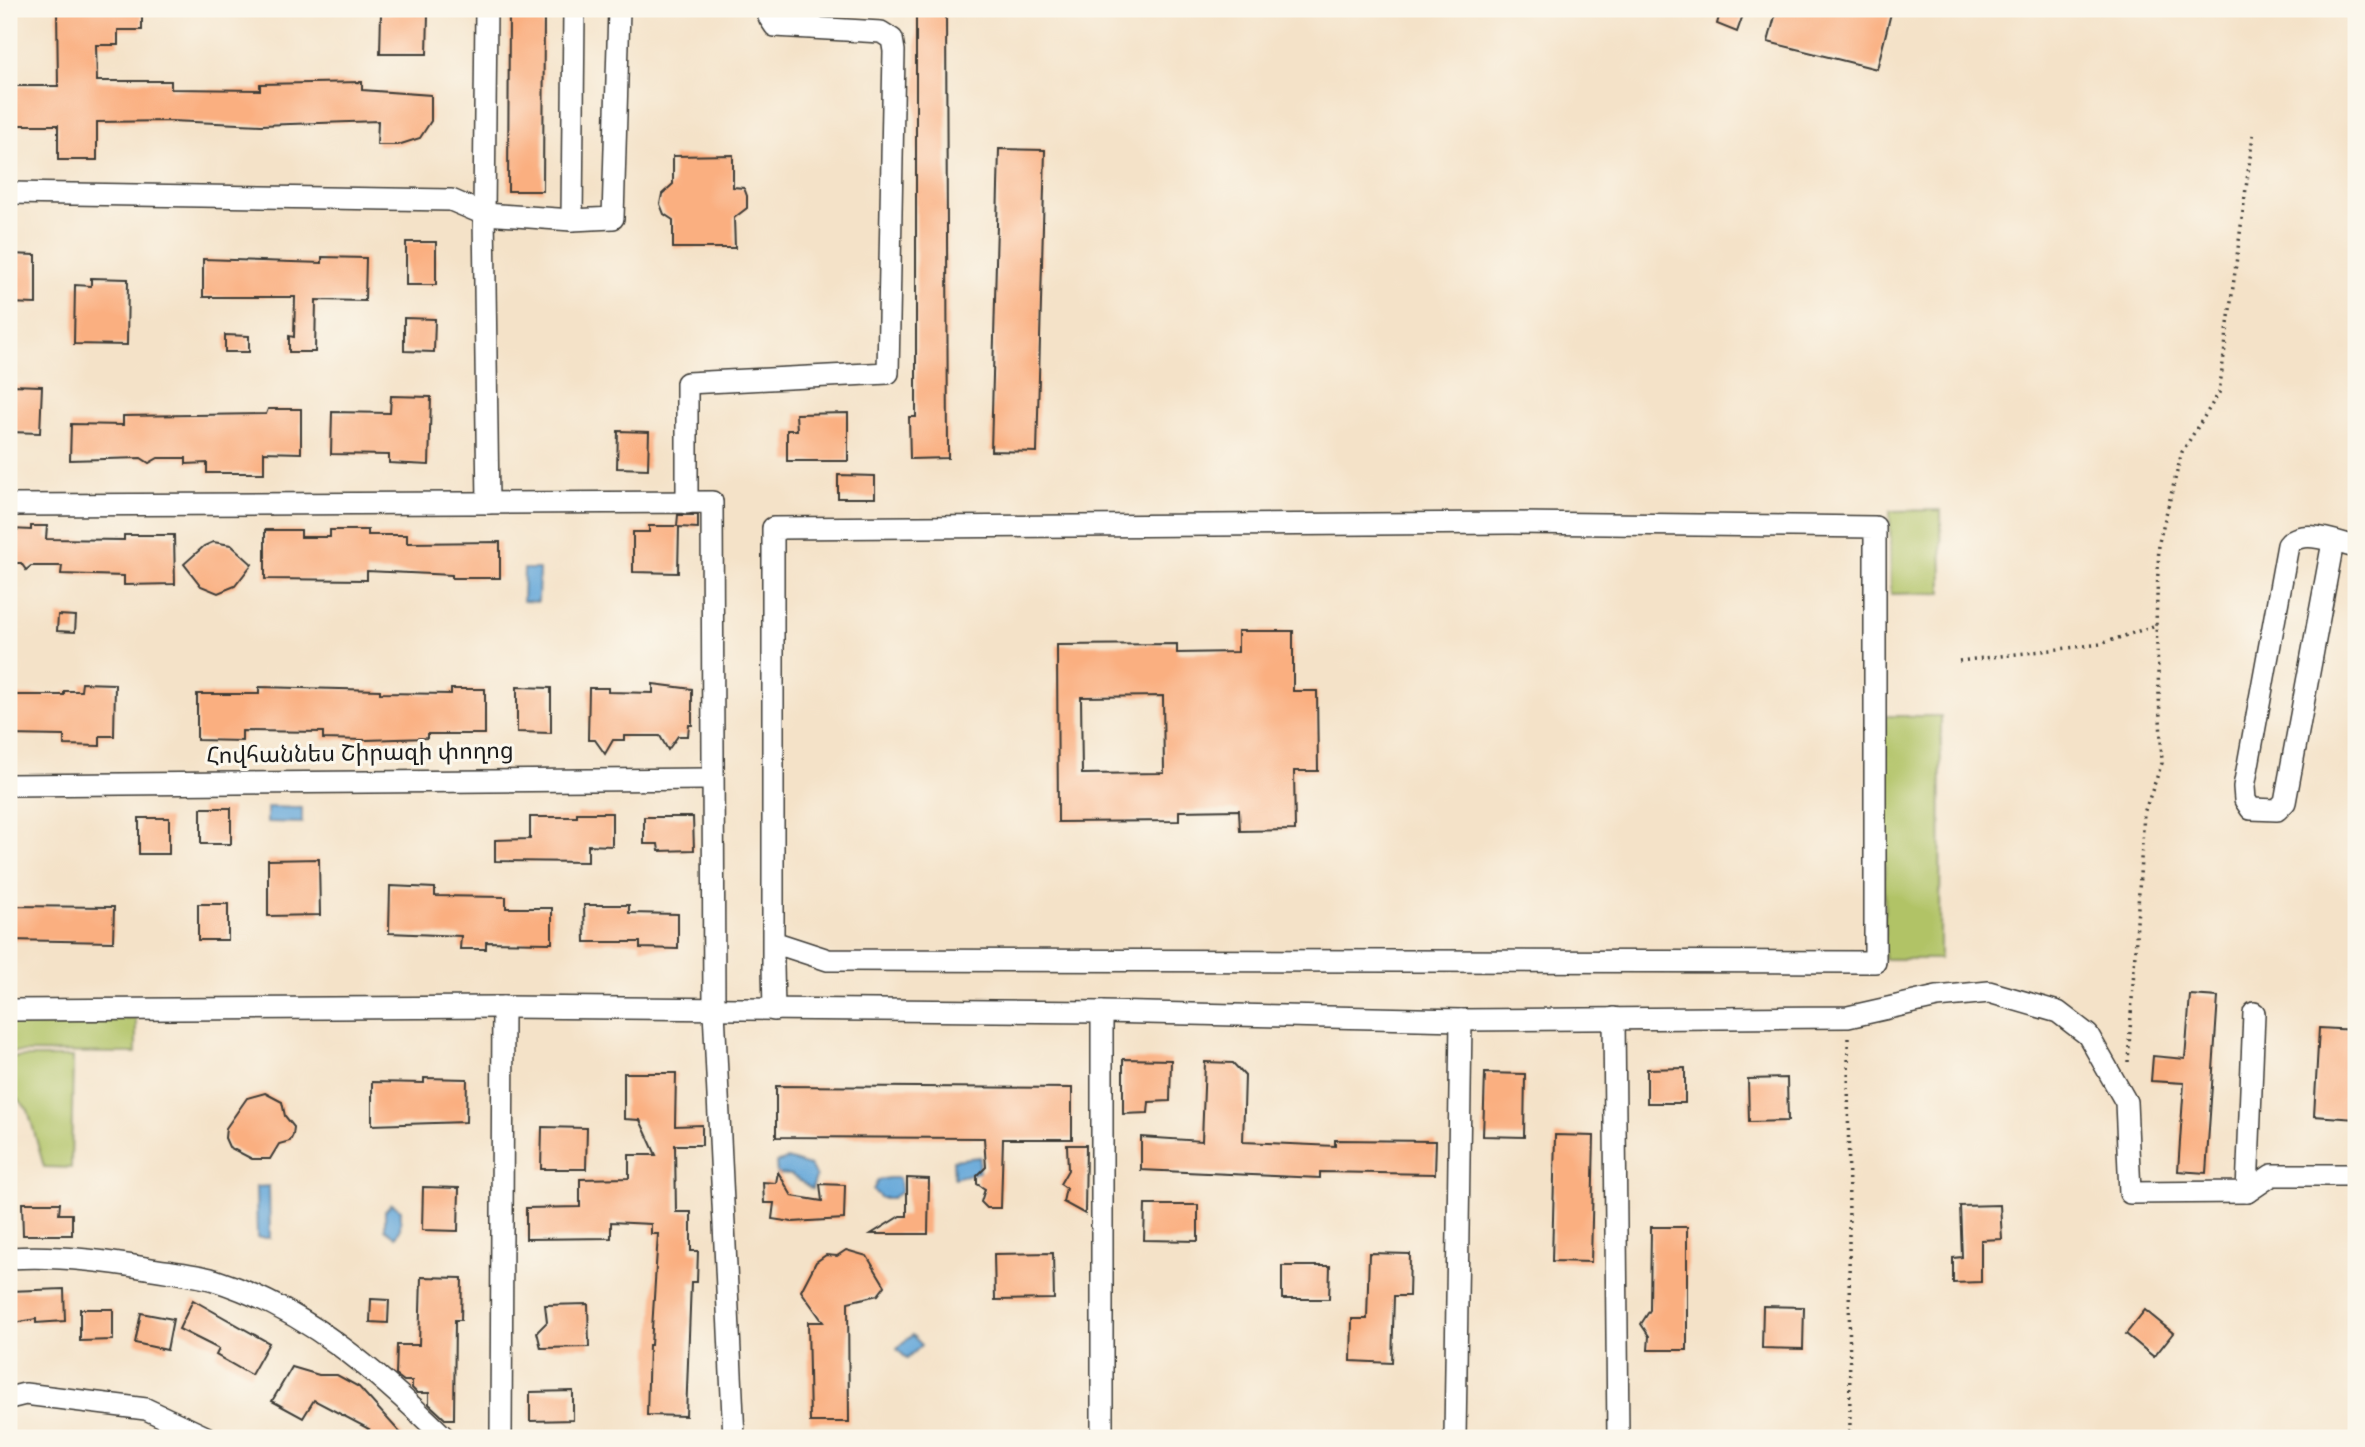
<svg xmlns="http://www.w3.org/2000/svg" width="2365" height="1447" font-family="'Gochi Hand','Noto Sans Armenian',sans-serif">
<rect width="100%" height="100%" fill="#fbf7ec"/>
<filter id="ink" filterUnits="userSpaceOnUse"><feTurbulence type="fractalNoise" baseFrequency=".0143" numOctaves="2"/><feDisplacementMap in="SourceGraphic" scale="14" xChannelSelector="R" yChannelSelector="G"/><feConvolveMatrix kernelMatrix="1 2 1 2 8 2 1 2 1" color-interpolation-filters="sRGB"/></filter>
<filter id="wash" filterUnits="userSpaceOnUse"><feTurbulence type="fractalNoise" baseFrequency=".00686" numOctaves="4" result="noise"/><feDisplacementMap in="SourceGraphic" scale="28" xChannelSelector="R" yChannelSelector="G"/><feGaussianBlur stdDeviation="1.57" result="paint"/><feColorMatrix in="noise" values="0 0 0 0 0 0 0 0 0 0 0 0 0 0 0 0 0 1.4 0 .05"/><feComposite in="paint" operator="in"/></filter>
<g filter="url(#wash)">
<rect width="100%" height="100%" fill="#f4e2c8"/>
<g fill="#b1c366" stroke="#667041" stroke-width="2">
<path d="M1941 510 1942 593 1891 594 1890 511Z"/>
<path d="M1885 716H1941L1940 959H1884Z"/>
<path d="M9 1016 136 1018V1053L9 1052Z"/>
<path d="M9 1057H73L71 1168 44 1167 28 1110 9 1089Z"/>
</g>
<g fill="#65a7d9" stroke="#40627a" stroke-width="2">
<path d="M524 569H539L538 602 523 601Z"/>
<path d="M267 807 302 808V823L267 822Z"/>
<path d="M980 1157 979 1172 954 1178 953 1160Z"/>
<path d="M787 1159 810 1166 816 1177 812 1189 791 1175 777 1174 776 1163Z"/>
<path d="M889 1178H899L901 1192 892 1198H881L873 1190 878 1180Z"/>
<path d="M269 1186 270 1238H257L256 1187Z"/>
<path d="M392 1204 401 1210 400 1230 396 1237 385 1229V1211Z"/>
<path d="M912 1335 922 1345 907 1359 897 1349Z"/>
</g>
<g id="blocks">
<g fill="#faaf80" fill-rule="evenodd">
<path d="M57 9H142V30H118V45H96L97 81H171V89L260 90V84L362 82V90L431 95V121L420 138 398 145H377L378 121 261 125 171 121 97 122V160H58V125H9V86H58Z"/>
<path d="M509 9H544L543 191H508Z"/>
<path d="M916 9H946L948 458 910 459 909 417H916Z"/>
<path d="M1721 9H1745L1737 32 1717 24Z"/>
<path d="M1777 9H1838L1857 13 1858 9H1892L1877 69 1768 42Z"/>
<path d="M381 13 428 14 427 54H380Z"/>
<path d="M999 149 1045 150 1037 452 991 451Z"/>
<path d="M733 155V187L744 188 747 196V208L734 218 735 248H673V220L664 214 660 204 662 194 673 184V156Z"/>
<rect x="406" y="242" width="30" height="43"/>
<path d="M9 254 36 255V304L9 303Z"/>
<path d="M322 257 366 258 365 301 316 300 315 352H289V336L294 337 295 297H203V259L322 263Z"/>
<path d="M91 278 128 279 127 345 74 344 75 285 91 286Z"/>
<path d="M404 318 435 319 434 352 404 351Z"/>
<path d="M225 335 249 336V352H225Z"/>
<path d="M10 385 42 386 40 433 9 432Z"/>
<path d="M391 396 431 397 429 465 389 463V455L331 454 332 412 390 413Z"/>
<path d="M268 409H301V453L264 452V473H207V463L186 464V458H158L149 463 141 458 70 460 71 424 123 425V416L266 414Z"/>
<path d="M848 413V461H787V430H797L796 414Z"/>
<path d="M618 431 649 432 648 469 617 468Z"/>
<path d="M838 475 875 476V498H838Z"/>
<path d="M678 515H698V528L679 527 678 573 633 572V532H649V526H677Z"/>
<path d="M31 526H47L46 539 124 540V535H174L175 584 124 585V576L61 574 62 566H31L26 570 21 563H11L12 529 31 530Z"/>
<path d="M265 530H301V537H330V530H368V535H407V543L500 542V578H452V575L367 571V580L265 579Z"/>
<path d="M213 542 231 545 252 564 235 586 218 593 201 586 184 564 204 546Z"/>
<path d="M58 615 76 616 75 632 57 631Z"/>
<path d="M1238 631H1293V691H1317L1318 771H1294L1295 830 1240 831 1239 810 1179 811V821L1058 822 1057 645 1177 644V653L1238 652ZM1163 696 1164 773 1082 774 1081 697Z"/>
<path d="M82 683 115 684 114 736H100V746L64 745V736L9 735V695H64V691H81Z"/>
<path d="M653 684 692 689V725H689L688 736H678L668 750 660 736H624V740H613L605 754 595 740H588L589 688H608V692L653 693Z"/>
<path d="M259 687 380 690V693L451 694V689H485V734H427V738L366 740 323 739V732L242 731V741L197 740V694H259Z"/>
<path d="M517 687 551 688V733L517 732Z"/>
<rect x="201" y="808" width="30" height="36"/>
<path d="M577 813H612V846L588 845V862L495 861V840L530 839V817H577Z"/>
<path d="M644 817H693L694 850 659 851 658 844H644Z"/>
<rect x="139" y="818" width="30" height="36"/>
<path d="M319 859 320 915 268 916V860Z"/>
<path d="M390 886 435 888V896L506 897V908H552V943L486 942V949H460L461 936 389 933Z"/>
<rect x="198" y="904" width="30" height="36"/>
<path d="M584 905H629V913L678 914V949L640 948V942H585Z"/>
<path d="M10 906 114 907 113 942 9 940Z"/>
<path d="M2190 995 2218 997 2206 1173 2178 1171 2184 1083 2151 1081 2153 1056 2185 1059Z"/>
<path d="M2319 1028 2356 1030V1119L2314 1116Z"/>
<path d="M1123 1059 1171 1060 1170 1101 1149 1102 1148 1113 1123 1114Z"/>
<path d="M1205 1062 1233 1063 1245 1076 1243 1142 1335 1146V1140L1436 1141 1435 1174 1320 1172V1178L1141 1170V1137L1202 1141Z"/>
<path d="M1685 1068V1103H1647V1069Z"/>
<path d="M624 1073H676L675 1126 702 1125V1145H675L676 1212H691V1251H698L697 1282H691L686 1416 647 1415 649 1345H651L658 1234H651V1224L611 1222V1238L526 1239V1208L580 1207V1179L629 1178V1155H656L640 1120 624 1119Z"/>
<path d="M1485 1073 1525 1074 1524 1137 1483 1136Z"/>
<path d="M424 1078 467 1079 466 1122 372 1125V1082L424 1083Z"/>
<path d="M1787 1078 1788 1121 1749 1122 1748 1079Z"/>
<path d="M776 1086 1072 1088V1139H1003L1001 1208H987L981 1202 985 1189 977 1184V1176L986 1167 984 1138 776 1137Z"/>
<path d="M265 1093 282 1102 285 1116 294 1127 293 1135 290 1141 279 1144 270 1159H252L229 1147 225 1138 226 1128 247 1098Z"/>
<path d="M542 1127 587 1128 586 1169H541Z"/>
<path d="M1555 1135 1594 1136 1591 1262 1552 1261Z"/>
<path d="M1067 1145H1086L1085 1214 1063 1202 1066 1188 1060 1184 1068 1170Z"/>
<path d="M778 1172 792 1196 822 1201 820 1184 845 1185 844 1219 792 1222 772 1219 774 1203H764L763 1182 776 1183Z"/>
<path d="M907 1178 929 1179 928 1234H871L900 1216H907Z"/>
<path d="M423 1187 459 1188 458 1231 422 1230Z"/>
<path d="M22 1203H60L59 1214H72V1235H23Z"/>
<path d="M1145 1205H1198V1241L1144 1240Z"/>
<path d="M2000 1205 2002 1239 1981 1240V1282L1953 1283V1258L1962 1257 1960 1206Z"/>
<path d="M1651 1227H1687V1350H1648L1649 1336 1641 1324 1650 1310Z"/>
<path d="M846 1250 867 1256 885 1286 878 1295 848 1302 849 1422H810L808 1322H823L801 1291 816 1262 826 1255 837 1256Z"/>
<path d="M1053 1253 1054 1299 995 1300 994 1254Z"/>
<path d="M1369 1253 1410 1254 1409 1296H1394L1392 1363 1351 1361 1352 1319H1367Z"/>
<path d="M1282 1266H1330L1329 1299H1282Z"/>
<path d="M421 1277 462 1278 461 1320H455L454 1419H445L429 1404V1393H417L412 1388V1381H404L396 1375 397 1345H419Z"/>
<path d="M64 1289 65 1321 36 1323V1319L9 1324V1291Z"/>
<path d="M371 1299 389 1300 388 1323 370 1322Z"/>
<path d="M193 1300 269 1343 251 1375 216 1355 219 1349 179 1329Z"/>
<path d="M588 1304 589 1347 541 1348 537 1332 547 1322 545 1305Z"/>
<path d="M1763 1306 1804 1307 1803 1349 1762 1348Z"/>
<path d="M80 1309H113V1340L80 1341Z"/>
<path d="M2145 1310 2173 1333 2154 1357 2126 1334Z"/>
<path d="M141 1313 173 1319 167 1350 135 1343Z"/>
<path d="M292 1367 319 1375H337L359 1387 405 1438H359L369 1429 314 1400 303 1418 272 1401Z"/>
<path d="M573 1391V1420L530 1421V1392Z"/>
</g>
</g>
</g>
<g filter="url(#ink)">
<use href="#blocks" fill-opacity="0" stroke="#3c3a36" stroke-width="2"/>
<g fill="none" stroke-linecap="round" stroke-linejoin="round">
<defs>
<g id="minor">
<path d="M486 9 484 214 488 503"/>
<path d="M9 193 451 200 484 214 572 220 613 218 619 9"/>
<path d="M572 220 574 9"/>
<path d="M687 503V383L888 373 894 51 892 39 881 32 775 26 769 17V9"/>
<path d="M9 505 712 502 714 1010 734 1438"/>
<path d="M2333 542 2285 802 2277 810 2251 809 2245 800 2244 787 2288 545C2302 527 2338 543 2356 547"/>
<path d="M9 785 711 779"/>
<path d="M773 942 828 960 1875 962V527L1510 523 773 528V966L774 1010"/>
<path d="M9 1010 503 1007 1102 1012 1461 1020 1848 1017 1937 997 1989 992 2058 1012 2088 1035 2126 1102 2130 1193 2247 1192 2272 1175H2356"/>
<path d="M1614 1018 1618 1438"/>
<path d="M2247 1192 2254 1013"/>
<path d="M9 1258C56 1255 100 1260 146 1268 169 1272 193 1274 214 1280 306 1309 378 1372 445 1438"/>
<path d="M9 1398 25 1394 146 1409 208 1438"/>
<path d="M501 1438 503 1007"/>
<path d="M1102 1438V1012"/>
<path d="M1455 1438 1461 1020"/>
</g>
</defs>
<use href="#minor" stroke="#3c3a36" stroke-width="24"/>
<g stroke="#3c3a36" stroke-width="3.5" stroke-dasharray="2 5" stroke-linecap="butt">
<path d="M1959 661 2101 644 2156 625"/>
<path d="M1848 1038 1850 1438"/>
<path d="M2128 1062 2144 813 2162 763 2156 625 2159 542 2182 452 2219 393 2253 135"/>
</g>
<use href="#minor" stroke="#fff" stroke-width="21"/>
</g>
</g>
<g text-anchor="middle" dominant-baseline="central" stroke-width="6" stroke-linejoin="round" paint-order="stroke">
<g font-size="23" fill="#1c1c1c" stroke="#fbf7ec">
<text transform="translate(360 756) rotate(-1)">Հովհաննես Շիրազի փողոց</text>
</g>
</g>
<rect width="2365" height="1447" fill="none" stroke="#fbf7ec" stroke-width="35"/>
</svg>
